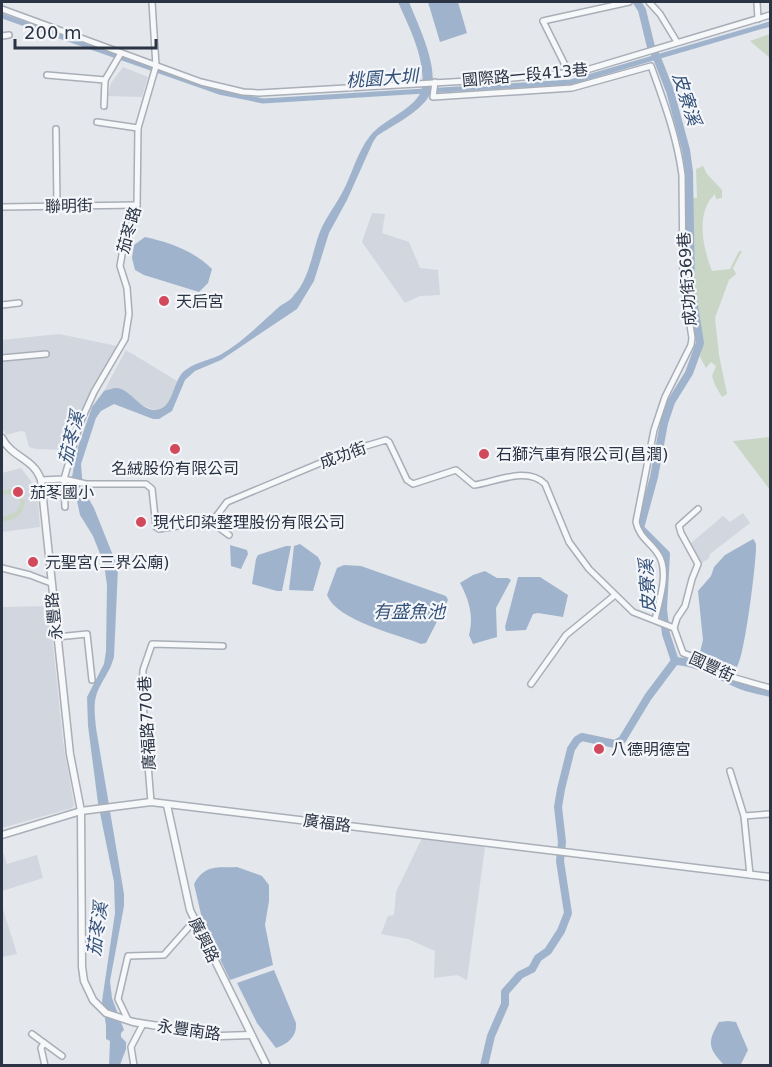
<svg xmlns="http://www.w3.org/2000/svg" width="772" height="1067" font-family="'DejaVu Sans','Noto Sans TC',sans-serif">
<rect width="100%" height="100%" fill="#e4e7ec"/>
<g fill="#d2d6de">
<path d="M123 67 148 77 142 97 108 96 111 83Z"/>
<path d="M372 213 385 214 382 233 409 242 420 268 438 270 440 295 420 296 405 303 362 242Z"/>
<path d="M59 334 117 346V349L81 417 68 450 36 449 29 447 25 432 21 431 6 435 2 428V340Z"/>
<path d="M126 350 177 381 169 402 164 408 158 410 152 409 104 391Z"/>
<path d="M21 468 31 481 38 503 40 527 2 532V473Z"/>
<path d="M743 513 750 523 710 554 709 558 702 563 691 543 723 516 730 522Z"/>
<path d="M49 606 63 741 74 805 72 808 2 828V607Z"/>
<path d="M422 838 485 847 467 980 457 975 434 978 435 951 408 939 381 934 388 916 394 915 396 892Z"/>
<path d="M2 849 7 864 37 855 43 878 2 891Z"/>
<path d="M2 906 17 954 2 957Z"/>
</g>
<g fill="#c9d6c5">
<path d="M770 34V58L750 41Z"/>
<path d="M703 166 707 174 722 190V198L716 199 715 194C695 213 703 248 712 271L730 269 739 251H742L733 268 736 274 729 280 715 318 719 355 727 394 722 397 715 385 712 376 716 366 711 362 706 368 700 357 702 342 693 285 692 198H697L696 169Z"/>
<path d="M770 437V490L733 441Z"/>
<path d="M22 486V491L18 492 25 502C22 517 16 519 2 522V517L16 512 21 502 13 494 2 495V491Z"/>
</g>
<g fill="#9fb4cc">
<path d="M398 2H409C418 25 442 72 429 96 419 113 393 125 377 136L373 142 347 200 329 233 314 281 297 309 221 360 195 371 185 380 172 411 159 419H153L114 404 101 411 96 418 81 464 83 489 94 508 118 568 114 657C110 672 102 680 97 693 93 704 95 716 96 728L124 894V906L110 981 112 998 124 1030 121 1033V1037L126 1042V1049L120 1065H109L110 1041 106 1039V1025L102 1001 115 913 114 882 98 803 88 726 87 697 104 664 106 651 107 585 104 564 93 536 80 515 72 477 77 450 92 407 104 391C108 390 113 388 117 388 133 390 142 415 160 409 174 405 173 377 187 369 197 362 210 360 220 355 243 342 261 323 280 306 285 303 291 300 294 295 308 281 312 255 318 237 323 221 334 208 342 193 352 175 357 152 370 136 382 120 418 108 422 88 426 59 409 27 398 2Z"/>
<path d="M428 2H458L467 33 440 42Z"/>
<path d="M145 237C169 242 194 251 212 269L208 283 199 292 144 275 135 270 132 258 134 245Z"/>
<path d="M753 539C755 542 756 542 756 547 756 564 745 655 737 667L700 652 703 640 698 591 711 576 714 567 725 555Z"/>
<path d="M300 544 318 557 321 563 313 591 289 590 294 546Z"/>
<path d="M230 545 247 550 248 554 241 569 231 566Z"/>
<path d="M286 546H291L282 591H277L252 584 256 559 258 555Z"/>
<path d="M344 565 361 566 446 596 448 600 426 643 421 644C397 634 337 621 327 595L337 568Z"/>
<path d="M485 571 497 578H508L511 580 496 608 497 637 473 644 469 635C474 616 469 600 460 583L473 575Z"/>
<path d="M518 577H540L568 595 563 617 538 613 533 614 526 630 506 631 505 627Z"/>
<path d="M237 867 262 876 269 885V901L265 925 273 965 230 980 203 923 194 884C205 864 217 868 237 867Z"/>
<path d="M274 970 296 1023C297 1036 289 1043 276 1048L257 1023 237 983Z"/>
<path d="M728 1021 736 1022 748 1050 741 1064 724 1065C708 1048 707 1042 719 1022Z"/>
</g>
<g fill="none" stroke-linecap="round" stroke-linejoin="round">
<path stroke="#9fb4cc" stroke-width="5" d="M2 16 219 92 263 101 571 82 770 24"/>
<g stroke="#9fb4cc" stroke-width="8">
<path d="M637 2 642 10 651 47 657 58 670 91 686 150 689 172 691 286 700 343 689 373 671 402 664 423 654 477 640 528 666 554 663 609 666 634 675 661"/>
<path d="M675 661C699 662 717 675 738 684 748 689 760 690 770 693"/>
<path d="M484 1066 491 1036 505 1004V992L520 975 532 969 538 958 548 951 561 931 568 913 560 861 562 842 558 807 561 789 571 749 577 740 582 737 615 744 622 740 648 697 675 661"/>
</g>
<defs>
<g id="minor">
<path d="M649 2 660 14 677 42"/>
<path d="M757 2 758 19"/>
<path d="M2 9 201 82 243 92 259 93 503 79 583 71 770 15"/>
<path d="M2 36 9 35"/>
<path d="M569 73 543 21 629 2"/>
<path d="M47 75 105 80 121 53"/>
<path d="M435 82 433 97 572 88 651 66C664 102 677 137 682 175L683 279 692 338 691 345 665 397 654 430 636 522C639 537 650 542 658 554 670 571 659 601 655 620"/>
<path d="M104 106 105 80"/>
<path d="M97 122 138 128"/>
<path d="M56 129 57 206"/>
<path d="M2 207 137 205"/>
<path d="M2 305 19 303"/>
<path d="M2 358 46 354"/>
<path d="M41 480 64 479 86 484H146L152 489 156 527 159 529 210 521 215 518 227 502 349 451 386 440 389 442 407 480 413 484 456 470 474 485C495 482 527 466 545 484L569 542 589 569 633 612 674 628 683 653 707 662 735 678 770 688"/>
<path d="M65 507 64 479 80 423 94 392 125 339 129 314 127 288 120 266 124 243 134 219 137 205 138 128 156 66 152 2"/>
<path d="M210 521 229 535"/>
<path d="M2 568 30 575 51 583"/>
<path d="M674 628 677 618 685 606 692 579 698 564 681 533 679 526 698 509"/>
<path d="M57 637 87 634 92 680"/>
<path d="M531 684 566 635 615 595"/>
<path d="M730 771 744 816 750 875"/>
<path d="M151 802 142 690 143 670 152 644 223 646"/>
<path d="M744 816 770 814"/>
<path d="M128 1020 118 999 128 956 164 955 195 920"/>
<path d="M32 1034 62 1056"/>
<path d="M44 1043 41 1048 45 1066"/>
<path d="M134 1066 131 1047 143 1024"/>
</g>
<g id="tertiary">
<path d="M2 438C12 458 34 458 41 480L70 754 81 811 82 967 84 981 93 1000 106 1013 133 1022 221 1036 251 1035"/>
<path d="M167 805 190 910 267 1066"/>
<path d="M2 835 81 811 151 802 770 877"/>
</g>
</defs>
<use href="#minor" stroke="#a9aeb7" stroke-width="8"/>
<use href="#tertiary" stroke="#a9aeb7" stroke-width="9"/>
<use href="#minor" stroke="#f7f8fa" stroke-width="5"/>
<use href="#tertiary" stroke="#f7f8fa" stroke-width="6"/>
</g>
<g fill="#d1495b" stroke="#f4f6f9" stroke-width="2">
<circle cx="164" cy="301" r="6"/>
<circle cx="175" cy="449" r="6"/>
<circle cx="484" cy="454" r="6"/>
<circle cx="18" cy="492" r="6"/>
<circle cx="141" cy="522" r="6"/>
<circle cx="33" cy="562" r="6"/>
<circle cx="599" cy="749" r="6"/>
</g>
<g text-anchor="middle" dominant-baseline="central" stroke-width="4.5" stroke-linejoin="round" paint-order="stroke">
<g font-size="16" fill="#2b3445" stroke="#f4f6f9">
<text transform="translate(525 75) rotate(-5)">國際路一段413巷</text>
<text transform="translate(69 206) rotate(-1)">聯明街</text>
<text transform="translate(129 230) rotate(-74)">茄苳路</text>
<text transform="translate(687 279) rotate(-94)">成功街369巷</text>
<text transform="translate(343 455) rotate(-20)">成功街</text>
<text transform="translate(54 616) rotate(-96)">永豐路</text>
<text transform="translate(712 667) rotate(25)">國豐街</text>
<text transform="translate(147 723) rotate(-93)">廣福路770巷</text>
<text transform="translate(327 823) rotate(7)">廣福路</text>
<text transform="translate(204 940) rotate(64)">廣興路</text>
<text transform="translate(189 1030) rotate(8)">永豐南路</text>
</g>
<g font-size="16" fill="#2b3445" stroke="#f4f6f9" text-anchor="start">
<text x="176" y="301">天后宮</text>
<text x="496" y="454">石獅汽車有限公司(昌潤)</text>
<text x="175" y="468" text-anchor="middle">名絨股份有限公司</text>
<text x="30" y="492">茄苳國小</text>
<text x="153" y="522">現代印染整理股份有限公司</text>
<text x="45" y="562">元聖宮(三界公廟)</text>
<text x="611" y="749">八德明德宮</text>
</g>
<g font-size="18" font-style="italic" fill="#34527a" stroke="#f4f6f9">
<text transform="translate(382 78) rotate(-4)">桃園大圳</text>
<text transform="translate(687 99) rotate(72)">皮寮溪</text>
<text transform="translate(71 438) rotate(-76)">茄苳溪</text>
<text transform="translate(647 586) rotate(-93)">皮寮溪</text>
<text x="409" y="611">有盛魚池</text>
<text transform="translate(97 929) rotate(-82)">茄苳溪</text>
</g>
</g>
<rect width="772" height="1067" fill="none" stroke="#2b3445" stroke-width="6"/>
<path d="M15 39v9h141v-9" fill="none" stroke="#2b3445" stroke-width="3"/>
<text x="24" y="39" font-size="18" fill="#2b3445" stroke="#f4f6f9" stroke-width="4.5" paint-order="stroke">200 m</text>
</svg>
